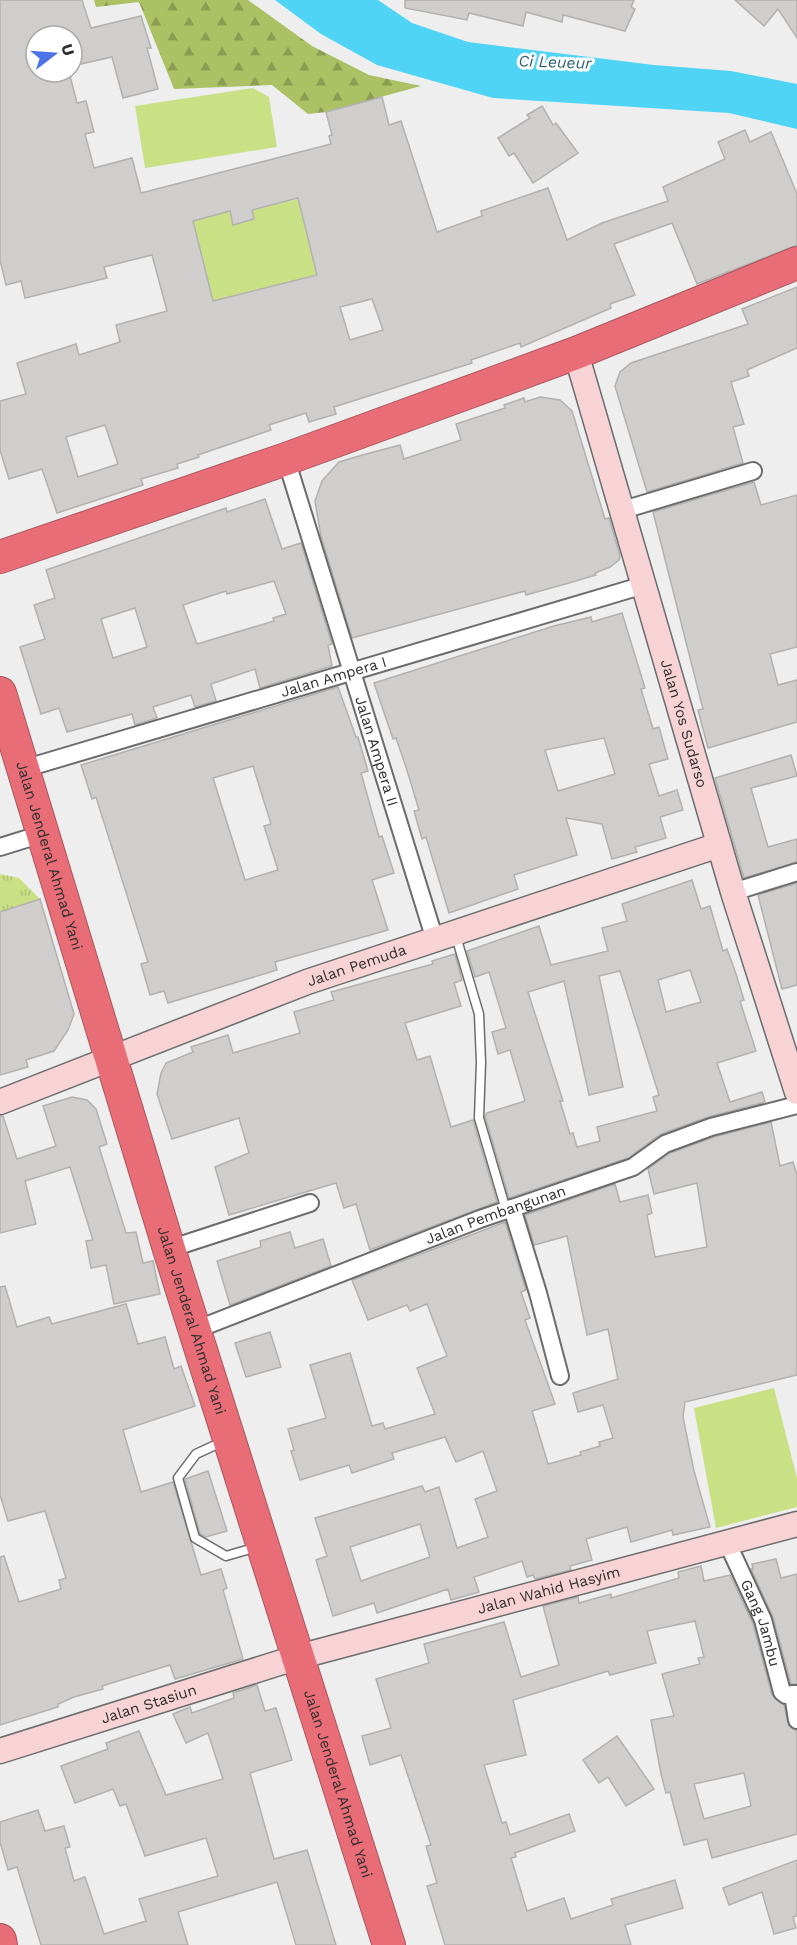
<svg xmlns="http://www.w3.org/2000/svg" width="797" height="1945" font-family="'Work Sans',sans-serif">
<defs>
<pattern id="forest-firs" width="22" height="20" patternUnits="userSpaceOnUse" patternTransform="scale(1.5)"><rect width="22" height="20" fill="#acc164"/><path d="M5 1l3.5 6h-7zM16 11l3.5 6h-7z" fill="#8c9d53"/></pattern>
<pattern id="park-tufts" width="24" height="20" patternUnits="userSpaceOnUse" patternTransform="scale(1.5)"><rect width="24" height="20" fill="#cae085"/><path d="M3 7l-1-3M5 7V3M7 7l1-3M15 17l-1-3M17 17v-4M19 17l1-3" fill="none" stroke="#aec073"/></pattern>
</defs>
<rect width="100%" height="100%" fill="#eeeeef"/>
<path fill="url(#forest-firs)" d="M94 0H248L312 46 369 75 421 86 326 112 308 114 272 85 174 89 139 2 96 7Z"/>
<path fill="url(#park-tufts)" d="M0 874 19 878 40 899 0 912Z"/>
<g fill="#cae085">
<path d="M253 88 269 97 277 147 145 168 135 106Z"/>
<path d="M298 199 317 275 213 301 193 221 230 211 233 225 254 219 252 210Z"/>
<path d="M774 1388 797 1478V1507L716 1528 694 1408Z"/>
</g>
<path fill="#50d4f6" d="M275 0H378L412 23 468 42 654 65 731 71 797 84V129L729 113 493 98 377 65 321 34Z"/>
<g fill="#cfcecd" stroke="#b2b1b0" stroke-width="1.5" fill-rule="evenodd">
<path d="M0 0H82L91 28 141 16 151 48H147L158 89 123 98 112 57 72 66V36H36V72H69L77 103 86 101 94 132 85 134 94 168 132 158 141 193 331 144 329 136 332 135 326 112 382 97 389 125 401 121 437 232 482 216 481 211 548 188 567 240 602 223 668 201 663 187 725 159 718 142 745 130 750 142 771 132 797 194V245L697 284 672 223 614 244 635 295 610 304 611 308 521 347 520 343 471 360 472 363 334 407 336 414 309 422 306 413 269 425 271 430 198 455 199 457 177 464 178 468 141 479 143 485 57 513 42 469 9 479 0 450V401L26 394 17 363 76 344 79 355 120 342 116 325 167 311 152 255 104 267 107 278 25 298 21 281 6 285 0 260ZM298 198 317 275 213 301 193 221 230 211 233 225 254 219 252 210ZM372 299 383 330 350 340 340 307ZM105 425 118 464 78 477 66 437Z"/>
<path d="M405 0H634L631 7 635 9 625 31 563 15 562 22 526 12 523 26 469 13 467 20 405 8Z"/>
<path d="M735 0H797V38L778 9 764 26Z"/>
<path d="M542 106 553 125 556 123 578 153 533 183 514 153 509 156 498 138 530 118 527 115Z"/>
<path d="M797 287V348L747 370 749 376 731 382 744 424 733 427 743 463 647 492 615 386 620 372 631 363 748 324 742 309Z"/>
<path d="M540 397 560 400 572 411 605 519 609 518 620 556 619 560 610 567 595 573 596 575 569 583 526 595 525 591 352 638 321 536 315 501 322 481 339 462 366 454 400 445 404 459 461 440 456 424 505 408 504 405 524 398 525 402Z"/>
<path d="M754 482 761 505 797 495V647L770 654 778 685 797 680V722L708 748 698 710 703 709 653 512Z"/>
<path d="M265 499 282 549 301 543 332 644 328 645 332 666 260 688 255 669 211 684 216 701 195 707 191 695 153 707 157 718 135 725 132 714 67 732 59 708 41 714 20 647 45 639 34 605 55 598 46 570 226 508 227 512ZM274 581 286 614 273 618 274 621 197 644 183 605 226 591 227 594ZM135 608 147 647 113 658 101 619Z"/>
<path d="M622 613 645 688 641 689 653 729 659 727 668 759 649 764 659 796 677 790 683 810 660 817 666 838 635 847 637 852 612 859 602 824 566 818 577 855 514 875 518 889 449 913 426 837 422 839 414 811 419 810 406 767 396 738 393 739 374 683 554 626 591 617 592 622ZM604 738 615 774 558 791 545 750Z"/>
<path d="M338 687 356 737H358L368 771 361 773 379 837 382 836 394 873 372 880 388 930 275 962 277 970 168 1003 164 991 150 995 141 964 148 962 96 797 92 799 81 765ZM253 766 271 824 264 826 278 870 245 880 213 778Z"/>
<path d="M791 755 797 776 751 788 768 847 797 839V862L744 878 715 778Z"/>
<path d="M692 880 701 909 710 906 723 951 727 949 735 971 744 1000 740 1001 756 1051 717 1063 730 1102 762 1092 765 1102 708 1117 661 1134 628 1158 509 1198 485 1116 487 1113 525 1101 510 1050 498 1054 492 1032 506 1028 489 972 475 977 467 951 539 926 551 965 608 951 602 928 627 921 622 904ZM690 970 701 1002 666 1012 658 980ZM620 971 659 1095 653 1097 657 1111 597 1127 600 1141 577 1147 573 1133 570 1134 560 1101H563L528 992 564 981 589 1095 623 1087 599 976Z"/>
<path d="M797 883V985L782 989 758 895Z"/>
<path d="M40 899 74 1014 68 1030 54 1051 26 1060 28 1067 0 1075V912Z"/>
<path d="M455 954 462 980 454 983 461 1006 405 1023 417 1060 430 1056 451 1127 473 1120 497 1202 370 1250 356 1204 344 1208 336 1183 229 1215 215 1167 249 1153 239 1118 172 1139 157 1094 161 1073 166 1063 193 1052 191 1047 228 1035 233 1053 300 1033 294 1012 334 1000 331 992 433 964 432 961Z"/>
<path d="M72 1097 87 1100 96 1109 107 1144 99 1147 126 1233 136 1232 143 1263 153 1261 160 1294 114 1304 106 1265 91 1268 86 1241 93 1240 70 1167 25 1181 36 1224 0 1233V1116H3L17 1159 56 1146 43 1106Z"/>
<path d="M771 1122 780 1166 793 1162 797 1175V1375L685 1402 683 1417 694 1471 710 1527 673 1535 672 1530 631 1542 627 1527 586 1539 592 1560 570 1566 571 1570 535 1579 533 1575 527 1577 522 1561 474 1577 479 1592 451 1600 448 1589 377 1613 374 1603 333 1616 316 1560 327 1556 315 1518 422 1486 425 1492 439 1487 457 1548 488 1537 475 1499 497 1491 483 1451 456 1462 445 1437 392 1453 394 1459 352 1473 349 1465 300 1480 291 1451 294 1450 288 1429 326 1418 310 1365 350 1353 372 1426 383 1423 385 1429 435 1414 417 1368 447 1356 427 1304 410 1311 407 1305 368 1320 352 1280 505 1222 526 1290 521 1292 530 1318 525 1320 555 1404 532 1411 548 1464 581 1455 580 1452 600 1446 599 1442 613 1438 603 1405 578 1412 573 1393 618 1379 608 1329 587 1335 567 1236 534 1245 525 1215 615 1184 620 1202 648 1195 652 1213 647 1215 655 1257 707 1247 697 1183 654 1194 648 1169 670 1153 714 1137ZM420 1524 430 1557 361 1581 350 1547Z"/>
<path d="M290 1232 295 1248 323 1239 331 1266 230 1305 217 1261 261 1247 260 1241Z"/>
<path d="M5 1286 17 1327 49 1317 52 1324 126 1304 138 1344 165 1337 174 1369 181 1366 195 1406 123 1430 141 1492 173 1482 201 1575 221 1569 227 1588 223 1590 243 1659 175 1679 170 1665 102 1686 103 1689 74 1697 58 1704V1707L0 1725V1557L4 1556 19 1602 61 1589 59 1580 66 1578 45 1511 8 1521 0 1495V1287Z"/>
<path d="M270 1332 281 1367 246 1377 235 1343Z"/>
<path d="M208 1471 227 1531 206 1537 200 1534 185 1479Z"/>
<path d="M776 1559 781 1578 797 1574V1684H791L773 1617 751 1569H753L752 1564Z"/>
<path d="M701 1566 704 1581 730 1575 753 1624 772 1695 784 1705 789 1726 797 1731V1834L712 1858 707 1839 684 1845 670 1792 666 1793 661 1774 651 1720 674 1716 662 1674 700 1664 698 1658 704 1657 695 1621 647 1631 656 1663 610 1675 608 1671 513 1700 526 1755 484 1765 502 1823 506 1822 510 1835 569 1814 575 1831 515 1853 516 1857 511 1858 527 1911 564 1898 571 1919 613 1905 611 1899 675 1880 683 1908 625 1925 631 1945H445L427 1886 437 1883 426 1846 431 1845 401 1755 370 1765 362 1736 391 1728 376 1679 429 1663 424 1644 504 1622 521 1677 559 1665 543 1606 578 1597 579 1603 611 1594V1598L679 1578 678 1572ZM744 1773 751 1806 704 1819 694 1784Z"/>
<path d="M257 1685 265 1711 276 1708 292 1760 250 1773 274 1859 307 1850 336 1945H296L277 1882 178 1912 188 1945H41L17 1867 8 1870 0 1842V1822L38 1810 45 1831 64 1826 70 1847 65 1848 74 1881 85 1877 104 1934 146 1921 139 1899 218 1876 206 1838 145 1856 126 1804 120 1806 113 1789 75 1803 61 1766 108 1749 106 1743 139 1731 166 1795 223 1779 208 1733 186 1743 173 1714 190 1707 192 1713 234 1698 233 1693Z"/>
<path d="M617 1736 654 1789 626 1806 608 1777 599 1783 583 1760Z"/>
<path d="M797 1860V1916L793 1917 796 1928 774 1934 762 1892 729 1905 723 1888Z"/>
</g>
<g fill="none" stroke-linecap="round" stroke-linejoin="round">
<defs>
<g id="lane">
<path d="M455 933 479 1014 481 1062 479 1118 506 1210"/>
<path d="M224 1441 196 1454 178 1478 195 1538 226 1556 257 1547"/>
</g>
<g id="street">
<path id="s1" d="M286 459 435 940"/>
<path d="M623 510 753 471"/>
<path id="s2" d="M23 769 644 585"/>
<path d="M0 847 42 834"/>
<path d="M733 892 797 872"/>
<path d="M512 1208 538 1293 560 1376"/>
<path d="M169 1249 310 1203"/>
<path id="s3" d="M195 1330 480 1219 633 1167 665 1144 711 1127 797 1105"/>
<path id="s4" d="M727 1542 763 1620 782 1692 786 1695 797 1694"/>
<path d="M793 1694 797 1720"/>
</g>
<g id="secondary">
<path id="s5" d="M576 353 733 892 797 1092"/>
<path id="s6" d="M0 1102 307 982 719 845"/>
<path id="s7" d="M0 1751 298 1657 797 1524"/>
</g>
<g id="highway">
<path d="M0 557 286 459 576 353 797 263"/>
<path id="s8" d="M0 693 169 1249 389 1945"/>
<path d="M0 1940 1 1945"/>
</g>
</defs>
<use href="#lane" stroke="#6b6c6d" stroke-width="11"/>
<use href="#street" stroke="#6b6c6d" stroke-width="20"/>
<use href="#secondary" stroke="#6b6c6d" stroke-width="27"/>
<use href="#highway" stroke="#a8575e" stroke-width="34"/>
<use href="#lane" stroke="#fff" stroke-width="8"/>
<use href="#street" stroke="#fff" stroke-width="16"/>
<use href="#secondary" stroke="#f8d3d6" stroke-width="24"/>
<use href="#highway" stroke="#e96d77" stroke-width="32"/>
</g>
<g text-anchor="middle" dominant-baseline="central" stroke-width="6" stroke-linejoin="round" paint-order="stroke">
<g font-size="15" fill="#2e2e2f" stroke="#fff">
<text stroke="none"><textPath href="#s2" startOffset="324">Jalan Ampera I</textPath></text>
<text stroke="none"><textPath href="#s5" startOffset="386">Jalan Yos Sudarso</textPath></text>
<text stroke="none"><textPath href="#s1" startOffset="306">Jalan Ampera II</textPath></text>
<text stroke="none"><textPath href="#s8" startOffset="170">Jalan Jenderal Ahmad Yani</textPath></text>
<text stroke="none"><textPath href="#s6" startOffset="382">Jalan Pemuda</textPath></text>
<text stroke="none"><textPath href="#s3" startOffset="322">Jalan Pembangunan</textPath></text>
<text stroke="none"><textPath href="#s8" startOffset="656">Jalan Jenderal Ahmad Yani</textPath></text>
<text stroke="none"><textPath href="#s7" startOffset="572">Jalan Wahid Hasyim</textPath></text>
<text stroke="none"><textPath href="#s4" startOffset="88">Gang Jambu</textPath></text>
<text stroke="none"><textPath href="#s7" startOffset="156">Jalan Stasiun</textPath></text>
<text stroke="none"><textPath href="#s8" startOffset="1142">Jalan Jenderal Ahmad Yani</textPath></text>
</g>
<g font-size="16" font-style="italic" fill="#2a5f6e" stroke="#fff">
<text transform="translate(555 62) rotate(2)">Ci Leueur</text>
</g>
</g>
<g transform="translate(54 54) rotate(73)"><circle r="28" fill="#ffffff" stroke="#ababac" stroke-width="1.5"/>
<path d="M0-4.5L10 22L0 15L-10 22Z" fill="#4b73e6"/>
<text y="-9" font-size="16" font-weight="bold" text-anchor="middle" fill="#2e2e2f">U</text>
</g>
</svg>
